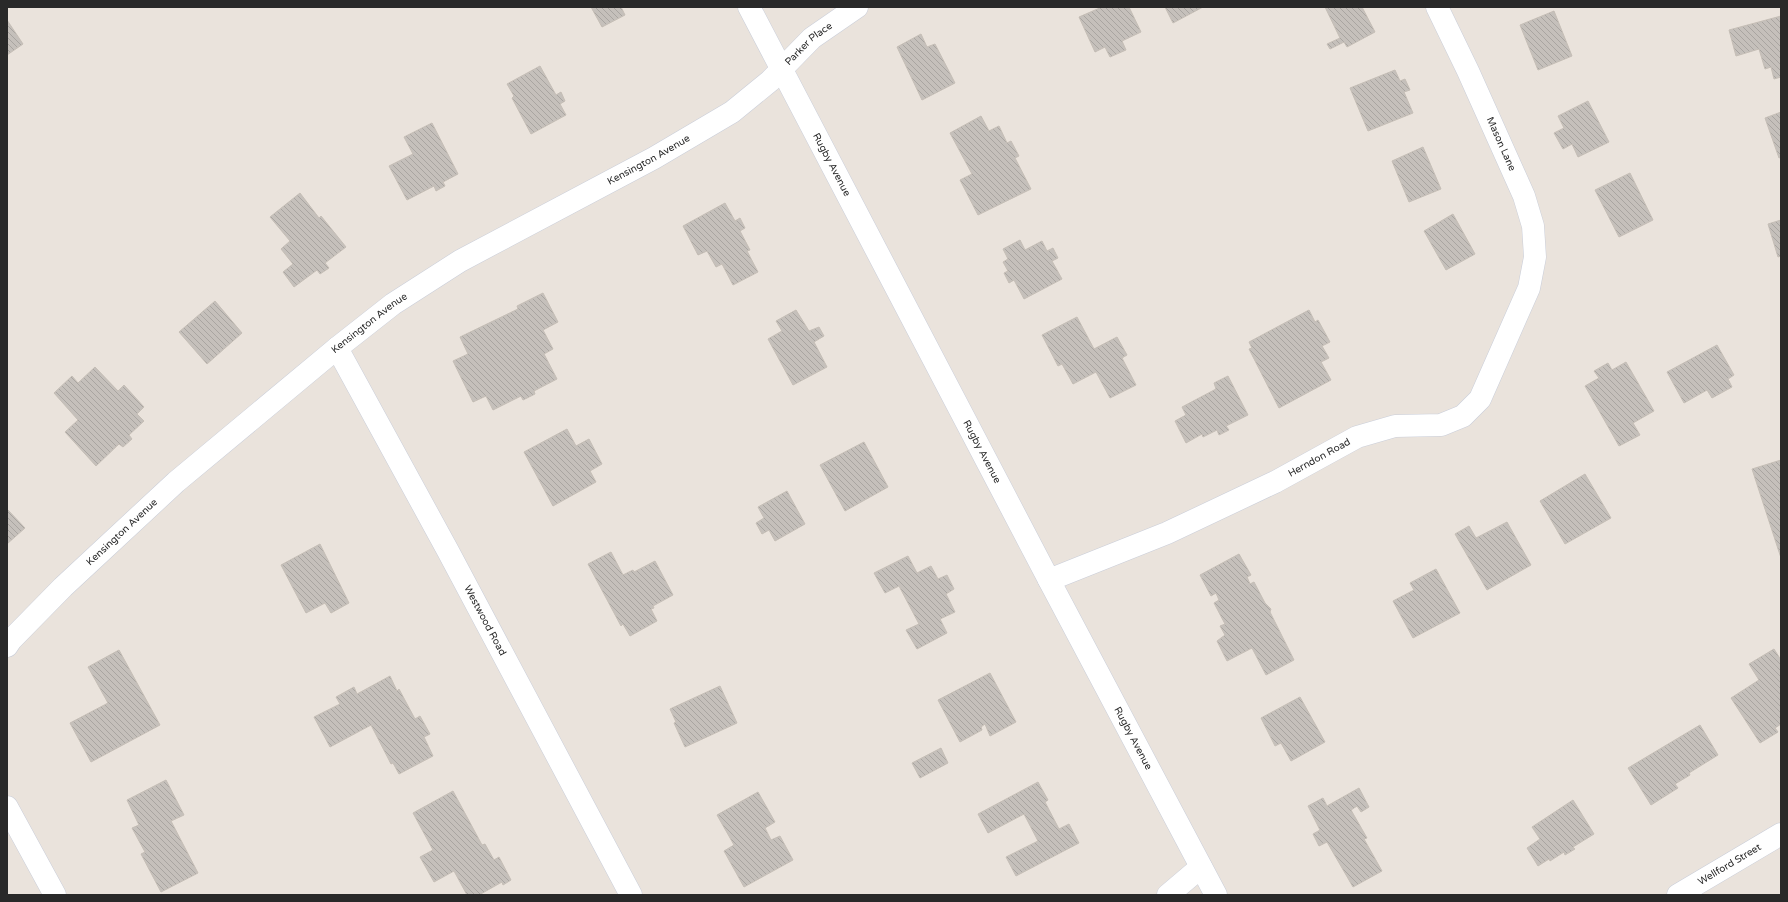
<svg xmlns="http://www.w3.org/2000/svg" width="1788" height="902" font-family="'Varela Round',sans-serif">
<defs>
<pattern id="building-back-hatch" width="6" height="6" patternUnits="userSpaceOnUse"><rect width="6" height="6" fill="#c5c0bb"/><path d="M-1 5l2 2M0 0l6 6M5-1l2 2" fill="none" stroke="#a9a5a1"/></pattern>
</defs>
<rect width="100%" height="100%" fill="#eae3dc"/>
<g fill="url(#building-back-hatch)" stroke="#c5beb6">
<path d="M591 7H621L625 15 602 27Z"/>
<path d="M1102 7H1129L1141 32 1122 41 1126 50 1110 57 1105 47 1095 52 1079 17Z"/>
<path d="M1165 7H1203L1173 23Z"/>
<path d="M1325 7H1362L1375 32 1347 47 1344 42 1330 49 1327 44 1340 38Z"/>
<path d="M1554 11 1572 56 1538 70 1520 25Z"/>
<path d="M1781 16V77L1774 79 1771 67 1765 69 1759 49 1736 56 1729 30Z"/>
<path d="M7 20 23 44 7 55Z"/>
<path d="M921 34 927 47 935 44 955 83 922 100 897 47Z"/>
<path d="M540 66 556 95 561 92 565 101 560 104 566 115 531 134 512 98 514 96 507 84Z"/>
<path d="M1395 70 1400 81 1405 79 1410 90 1404 92 1413 113 1368 131 1350 88Z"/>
<path d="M1588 101 1609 142 1578 157 1572 144 1563 149 1554 133 1564 128 1558 116Z"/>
<path d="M1781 112V157L1779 158 1765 118Z"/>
<path d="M981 116 989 131 999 126 1007 143 1011 141 1019 156 1015 158 1031 189 978 215 960 180 972 174 950 133Z"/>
<path d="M432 123 458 174 443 182 445 186 436 191 434 186 407 200 389 166 413 154 404 137Z"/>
<path d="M1423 147 1441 189 1409 202 1392 161Z"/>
<path d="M1630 173 1653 220 1619 237 1595 190Z"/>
<path d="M300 193 319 218 321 216 346 247 325 263 329 268 320 274 317 270 294 287 283 272 293 264 281 249 290 241 270 217Z"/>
<path d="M725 203 735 221 740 218 745 228 740 231 750 250 747 251 758 272 733 285 722 264 716 267 707 251 698 255 683 226Z"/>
<path d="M1453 214 1475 254 1446 270 1424 231Z"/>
<path d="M1781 220V256L1778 257 1768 224Z"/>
<path d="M1020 240 1025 250 1042 241 1047 251 1053 248 1058 258 1052 261 1062 279 1024 299 1014 280 1009 283 1004 273 1008 271 1003 262 1008 259 1003 249Z"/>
<path d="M543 293 558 322 543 330 553 349 544 354 557 379 534 391 535 394 523 400 521 396 493 410 486 396 473 402 453 361 468 354 460 337 518 309 517 306Z"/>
<path d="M215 301 242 333 207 364 179 332Z"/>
<path d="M796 310 809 331 819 327 824 336 814 342 827 367 793 385 768 339 782 331 776 321Z"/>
<path d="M1309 310 1315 322 1318 320 1330 342 1322 346 1329 358 1321 362 1331 380 1279 408 1249 349 1252 348 1249 342Z"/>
<path d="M1077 317 1094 349 1117 337 1127 355 1122 358 1136 385 1110 398 1096 372 1073 384 1062 364 1058 366 1042 335Z"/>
<path d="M1717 345 1734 375 1728 379 1732 387 1712 398 1707 390 1684 403 1667 372Z"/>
<path d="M1626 362 1654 411 1633 423 1640 435 1619 446 1585 386 1599 378 1594 371 1608 363 1612 370Z"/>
<path d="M95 367 118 391 124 385 144 407 137 414 144 421 129 435 132 439 123 447 119 444 96 466 65 432 78 420 54 393 72 376 78 383Z"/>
<path d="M1228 376 1248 415 1226 426 1229 430 1219 435 1217 430 1203 437 1202 434 1186 443 1175 421 1186 415 1182 407 1216 389 1214 383Z"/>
<path d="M567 429 576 446 589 439 602 464 590 471 596 482 553 506 524 452Z"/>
<path d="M864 442 888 487 845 511 820 465Z"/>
<path d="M1781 460V558L1752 469Z"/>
<path d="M1585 474 1611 518 1565 544 1540 501Z"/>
<path d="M787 491 805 524 775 541 769 530 762 534 756 523 764 518 758 507Z"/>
<path d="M7 509 25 528 7 544Z"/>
<path d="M1507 522 1531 565 1487 590 1455 534 1469 526 1476 538Z"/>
<path d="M320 544 349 603 331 613 325 603 306 613 281 565Z"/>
<path d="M611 552 623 575 633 570 634 572 655 561 673 595 653 606 654 608 651 609 657 621 630 636 623 624 621 626 588 564Z"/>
<path d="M1239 554 1251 575 1247 577 1250 584 1254 582 1265 603 1271 609 1270 612 1294 660 1266 675 1252 648 1227 661 1217 641 1225 635 1220 626 1225 624 1214 603 1219 600 1216 593 1211 596 1200 575Z"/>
<path d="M908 556 917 573 931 566 938 579 947 575 954 589 946 594 955 612 940 619 947 633 917 649 906 630 919 624 899 586 885 593 874 573Z"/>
<path d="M1436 569 1460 613 1413 638 1393 601 1414 590 1410 583Z"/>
<path d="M1774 649 1781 660V724L1775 728 1778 732 1760 743 1731 698 1759 680 1749 664Z"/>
<path d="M119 650 160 725 91 762 70 723 108 703 88 667Z"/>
<path d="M990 673 1016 722 990 736 985 724 981 727 982 730 960 742 938 700Z"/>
<path d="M390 676 397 691 399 689 415 719 420 716 430 734 424 737 433 756 399 774 393 763 391 764 371 725 330 747 314 717 340 704 336 697 354 687 357 694Z"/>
<path d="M720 686 737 723 685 747 674 723 676 722 670 709Z"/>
<path d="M1300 697 1325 742 1291 761 1281 743 1275 746 1261 718Z"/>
<path d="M1700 725 1718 755 1689 773 1690 775 1675 784 1678 788 1651 805 1628 768Z"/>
<path d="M941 748 948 763 920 778 912 763Z"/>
<path d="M166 780 184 815 171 821 198 873 161 892 141 854 145 852 132 828 139 825 127 800Z"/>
<path d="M1038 782 1048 800 1045 802 1059 829 1069 824 1079 843 1016 876 1006 857 1038 841 1024 814 988 833 978 814Z"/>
<path d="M1359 788 1369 807 1361 812 1357 806 1351 810 1367 838 1364 839 1382 871 1353 887 1327 842 1319 846 1313 834 1320 830 1308 806 1323 798 1327 806Z"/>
<path d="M453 791 482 845 485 844 494 860 499 857 511 880 503 885 502 882 479 895H467L454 871 434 882 420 857 433 850 413 813Z"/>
<path d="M758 792 775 822 765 828 771 840 780 836 793 860 744 887 724 851 734 845 717 815Z"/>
<path d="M1573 800 1594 834 1573 847 1575 849 1565 855 1564 852 1550 861 1549 859 1538 866 1527 848 1540 839 1532 827Z"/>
</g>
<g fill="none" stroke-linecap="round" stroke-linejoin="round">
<defs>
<g id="street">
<path id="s1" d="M337 348 448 551 631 895"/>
<path id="s2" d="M1049 580 1167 533 1275 482 1357 437 1395 426 1441 425 1463 416 1480 399 1529 288 1535 257 1533 226 1524 196 1468 71 1437 7"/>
<path id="s3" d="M7 646 11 640 63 587 176 482 337 348 393 304 460 261 654 158 732 112 770 81 812 38 857 7"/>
<path d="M7 807 55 895"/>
<path d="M1168 895 1201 867"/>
<path id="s4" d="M1678 895 1781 834"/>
</g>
<g id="secondary">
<path id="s5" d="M749 7 1049 580 1216 895"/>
</g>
</defs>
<use href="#street" stroke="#caced9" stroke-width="23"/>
<use href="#secondary" stroke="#caced9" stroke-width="23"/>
<use href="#street" stroke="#fff" stroke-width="22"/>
<use href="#secondary" stroke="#fff" stroke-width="22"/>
</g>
<g text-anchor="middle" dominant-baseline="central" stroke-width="3" stroke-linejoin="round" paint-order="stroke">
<g font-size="10" fill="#292929" stroke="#fff">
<text stroke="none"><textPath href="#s3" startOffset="1009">Parker Place</textPath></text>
<text transform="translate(1501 144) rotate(66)">Mason Lane</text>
<text stroke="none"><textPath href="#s3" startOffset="810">Kensington Avenue</textPath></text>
<text stroke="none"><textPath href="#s5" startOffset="178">Rugby Avenue</textPath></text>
<text stroke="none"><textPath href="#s3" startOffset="486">Kensington Avenue</textPath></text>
<text stroke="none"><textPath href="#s5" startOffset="502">Rugby Avenue</textPath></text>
<text stroke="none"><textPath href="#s2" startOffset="297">Herndon Road</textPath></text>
<text stroke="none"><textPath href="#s3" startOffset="162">Kensington Avenue</textPath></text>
<text stroke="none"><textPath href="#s1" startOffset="310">Westwood Road</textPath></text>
<text stroke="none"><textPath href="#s5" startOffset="826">Rugby Avenue</textPath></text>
<text stroke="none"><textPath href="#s4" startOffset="60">Wellford Street</textPath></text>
</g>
</g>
<rect width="1788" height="902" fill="none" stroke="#292929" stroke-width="16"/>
</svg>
